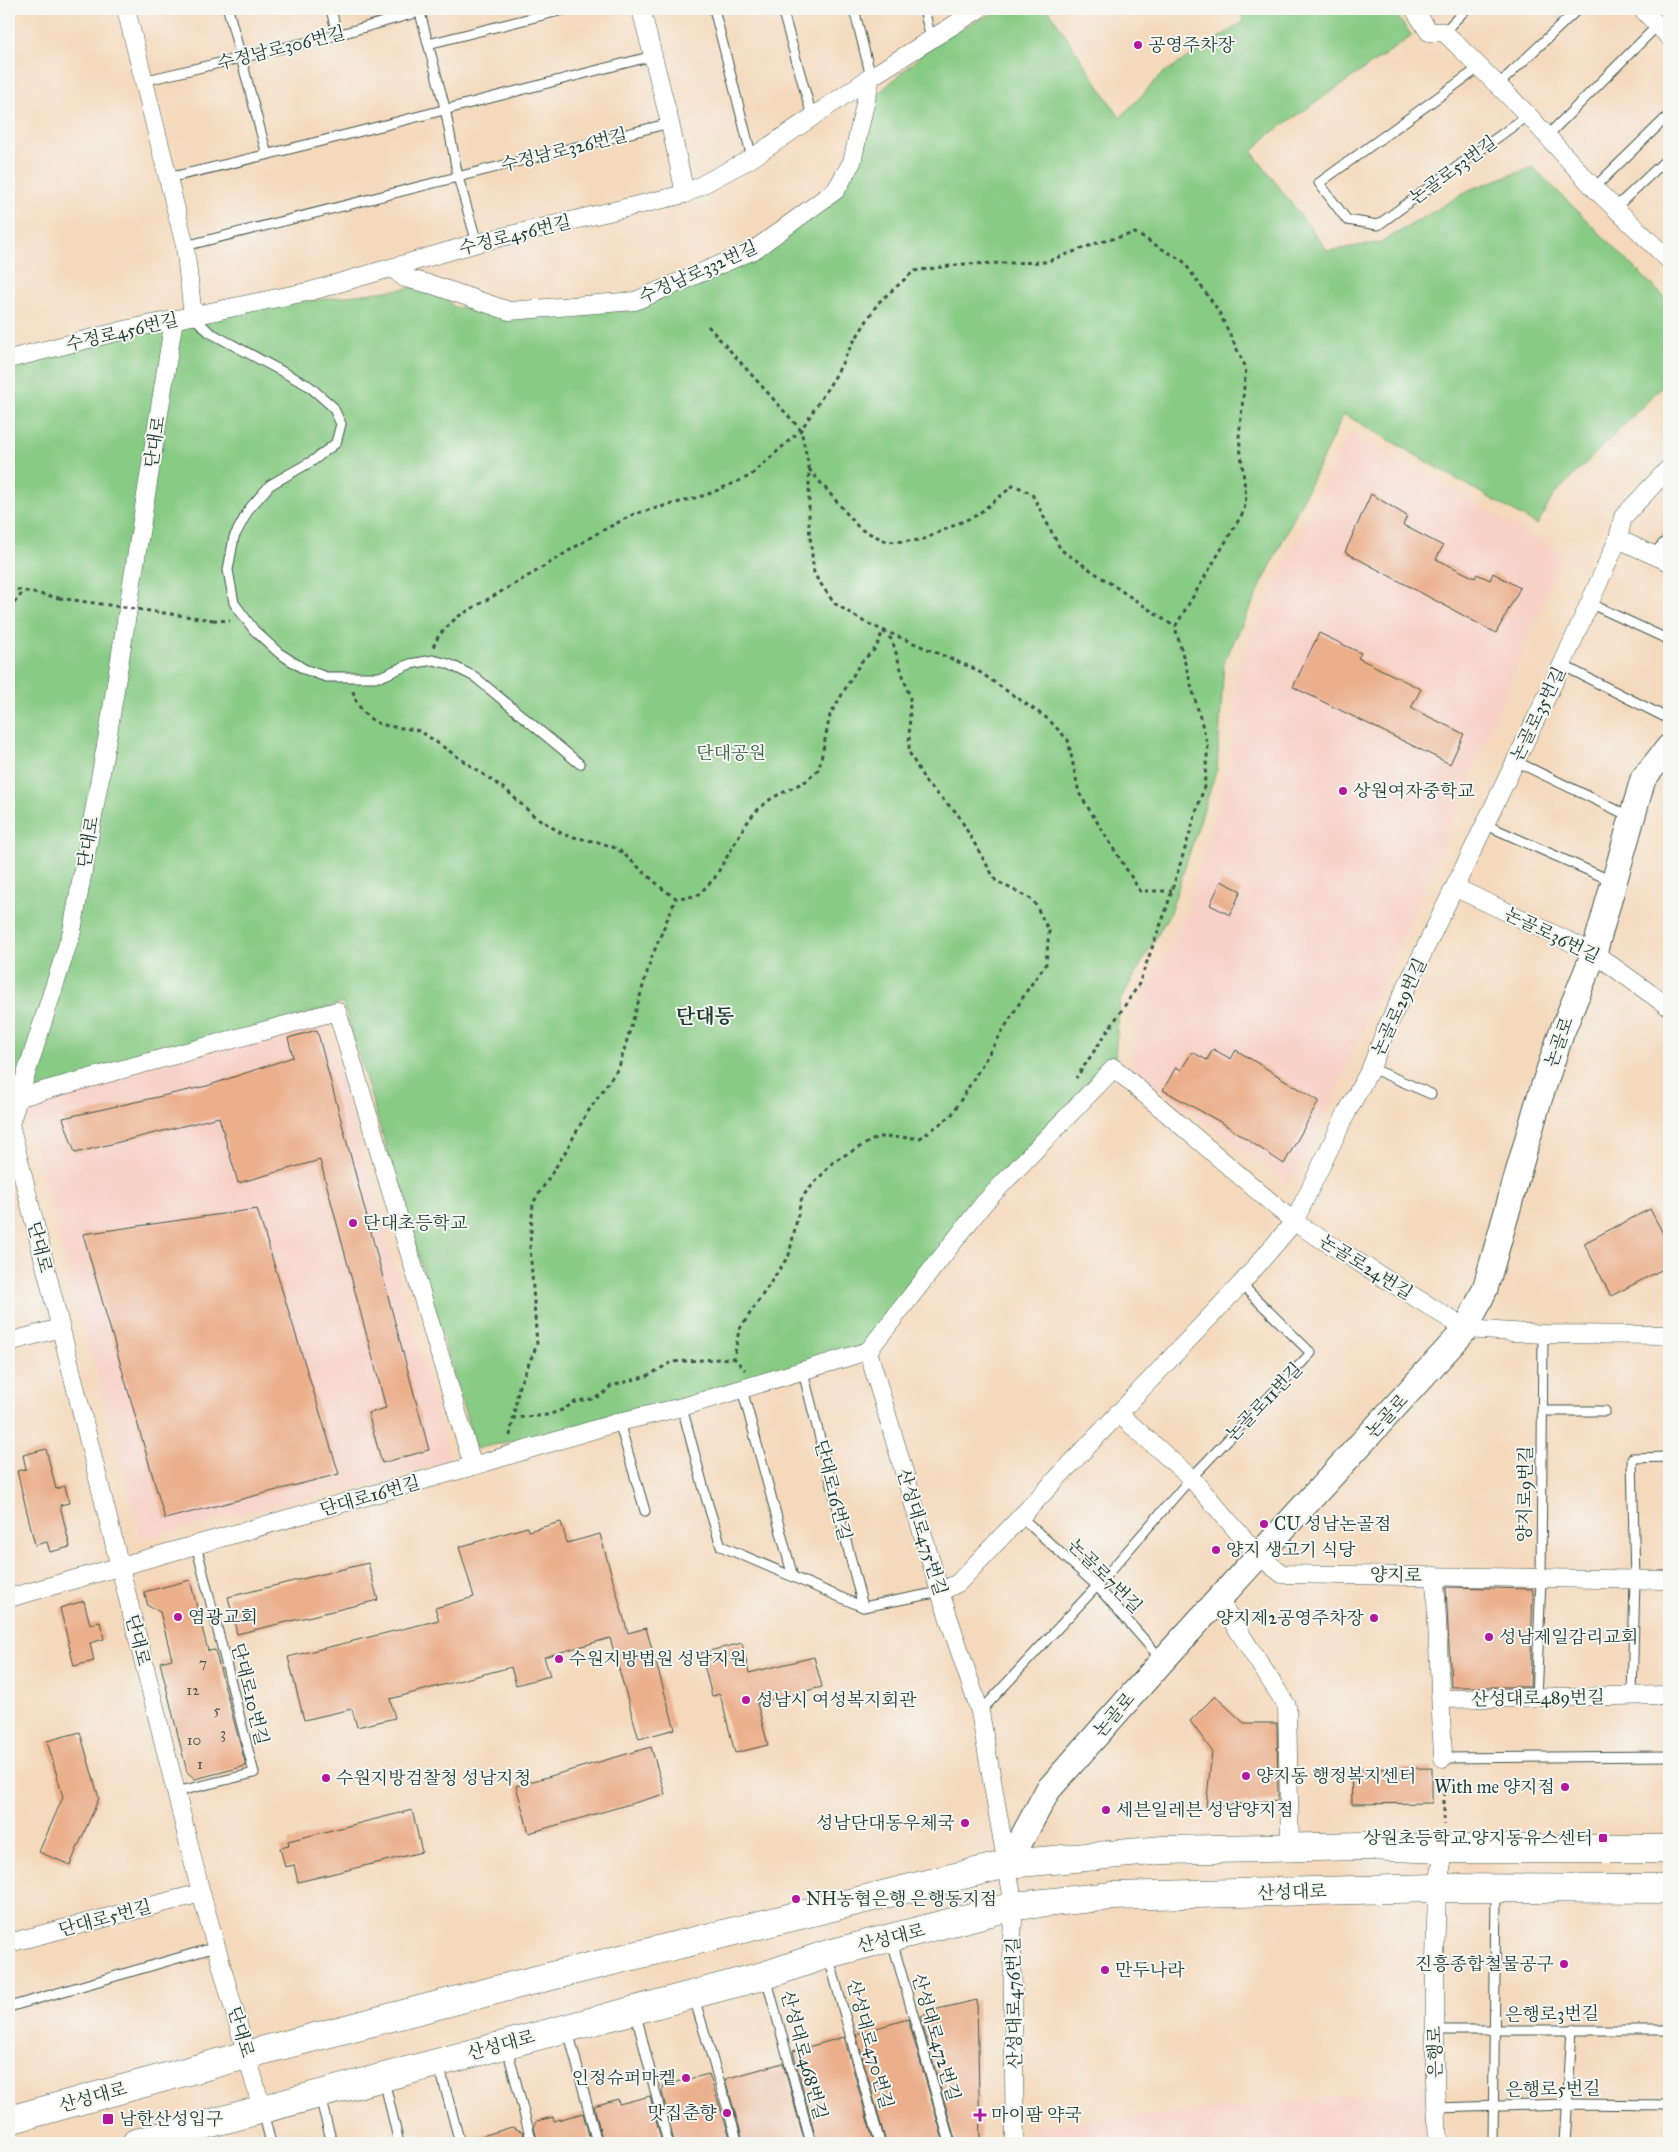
<svg xmlns="http://www.w3.org/2000/svg" width="1678" height="2152" font-family="'IM FELL Great Primer','Noto Serif KR',serif">
<rect width="100%" height="100%" fill="#f6f6f2"/>
<filter id="ink" filterUnits="userSpaceOnUse"><feTurbulence type="fractalNoise" baseFrequency=".02" numOctaves="2"/><feDisplacementMap in="SourceGraphic" scale="10" xChannelSelector="R" yChannelSelector="G"/><feConvolveMatrix kernelMatrix="1 2 1 2 8 2 1 2 1" color-interpolation-filters="sRGB"/></filter>
<filter id="wash" filterUnits="userSpaceOnUse"><feTurbulence type="fractalNoise" baseFrequency=".0096" numOctaves="4" result="noise"/><feDisplacementMap in="SourceGraphic" scale="20" xChannelSelector="R" yChannelSelector="G"/><feGaussianBlur stdDeviation="1.12" result="paint"/><feColorMatrix in="noise" values="0 0 0 0 0 0 0 0 0 0 0 0 0 0 0 0 0 1.4 0 .05"/><feComposite in="paint" operator="in"/></filter>
<g filter="url(#wash)">
<rect width="100%" height="100%" fill="#f4d9bc"/>
<g fill="#f7d1c6">
<path d="M1349 432 1563 553 1452 823 1330 1106 1289 1183 1133 1071V1016L1186 913 1230 760 1239 659Z"/>
<path d="M324 1022 451 1460 390 1478 141 1539 22 1100Z"/>
<path d="M1425 2090 1426 2143H1029L1030 2126Z"/>
</g>
<path fill="#88cb85" stroke="#54845c" d="M1002 9H1048L1120 118 1162 74 1243 22 1241 9H1392L1412 36 1270 134 1252 152 1328 251 1382 242 1471 189 1533 167 1669 302V380L1553 496 1537 525 1344 414 1224 662 1217 769 1170 913 1120 1001 1114 1068 984 1203 868 1351 756 1385 476 1449 343 1003 74 1083 9 1100V359L193 316 433 285 454 307 509 311 635 301 754 250 836 190 870 101 939 39Z"/>
<g id="blocks">
<g fill="#ebaf8b">
<path d="M1371 494 1407 516 1403 525 1443 546 1436 559 1475 578 1477 574 1490 580 1493 573 1520 588 1496 633 1345 552Z"/>
<path d="M1319 633 1361 653 1358 658 1421 689 1411 708 1464 734 1450 764 1293 687Z"/>
<path d="M1221 881 1241 891 1230 915 1210 905Z"/>
<path d="M317 1030 429 1450 382 1463 368 1413 386 1408 320 1160 238 1183 219 1117 75 1153 63 1118 207 1086 293 1057 288 1038Z"/>
<path d="M1213 1049 1231 1059 1236 1050 1319 1101 1284 1164 1224 1124 1163 1090 1176 1067 1181 1070 1192 1052 1207 1060Z"/>
<path d="M257 1209 339 1474 165 1519 83 1234Z"/>
<path d="M1650 1209 1669 1245V1266L1611 1296 1584 1243Z"/>
<path d="M46 1449 56 1489 65 1486 69 1503 60 1505 70 1547 50 1552 47 1542 35 1545 17 1471 26 1469 23 1455Z"/>
<path d="M561 1522 567 1543 600 1534 628 1633 646 1628 675 1729 639 1739 610 1638 544 1657 550 1676 516 1685 511 1667 390 1699 395 1718 357 1727 352 1709 304 1720 288 1657 439 1620 435 1608 474 1597 459 1547 527 1527 528 1531Z"/>
<path d="M368 1563 378 1600 237 1634 228 1597Z"/>
<path d="M190 1580 208 1651 215 1650 246 1766 195 1779 187 1772 160 1662 172 1659 160 1612 148 1606 144 1592Z"/>
<path d="M1446 1587 1533 1589 1530 1687H1451Z"/>
<path d="M84 1601 90 1624 100 1622 104 1639 90 1643 94 1661 74 1666 60 1608Z"/>
<path d="M742 1643 749 1673 814 1657 822 1687 757 1703 768 1745 735 1753 720 1694 712 1696 701 1653Z"/>
<path d="M1215 1696 1244 1723H1277L1278 1800 1206 1807 1212 1751 1190 1721Z"/>
<path d="M80 1732 99 1798 70 1865 39 1852 63 1797 47 1741Z"/>
<path d="M651 1747 665 1794 529 1833 516 1786Z"/>
<path d="M1432 1768V1803L1352 1804 1351 1769Z"/>
<path d="M412 1810 422 1852 298 1882 294 1865 285 1867 280 1848 289 1846 288 1841Z"/>
<path d="M977 2000 980 2143H956L920 2016 927 2014 929 2011Z"/>
<path d="M908 2019 944 2143H886L856 2034Z"/>
<path d="M844 2037 874 2143H817L793 2051Z"/>
<path d="M783 2063 805 2143H744L725 2079Z"/>
<path d="M709 2074 732 2143H674L662 2092 664 2085Z"/>
<path d="M650 2096 662 2143H603L594 2106 618 2099 619 2104Z"/>
<path d="M583 2113 591 2143H538L534 2127 537 2121 553 2117 554 2121Z"/>
<path d="M512 2127 523 2132 526 2143H473L472 2139Z"/>
</g>
</g>
</g>
<g filter="url(#ink)">
<use href="#blocks" fill-opacity="0" stroke="#3f5448" stroke-width="1"/>
<g fill="none" stroke-linecap="round" stroke-linejoin="round">
<defs>
<g id="lane">
<path d="M228 9 267 155"/>
<path d="M331 9 337 35"/>
<path d="M419 9 445 108 458 177 477 243"/>
<path d="M714 9 752 158"/>
<path d="M782 9 812 116"/>
<path d="M854 9 871 77"/>
<path d="M924 9 931 39"/>
<path d="M1444 32 1466 9"/>
<path d="M428 44 567 9"/>
<path d="M1480 67 1319 183 1347 220 1378 225 1528 115"/>
<path d="M143 81 337 35 419 12"/>
<path d="M1497 86 1578 9"/>
<path d="M1546 137 1658 25"/>
<path d="M168 178C331 141 491 97 653 56"/>
<path d="M1594 188 1669 115"/>
<path d="M1615 208 1669 157"/>
<path d="M185 246 670 123"/>
<path d="M193 316 209 332 309 386 333 407 341 424 336 443 314 460 270 485 249 509 234 537 228 570 234 603 254 630 279 653 304 669 326 677H380L410 664 433 660 449 664 475 677 580 764"/>
<path d="M1653 554 1669 538"/>
<path d="M1589 603 1669 640"/>
<path d="M1562 665 1669 719"/>
<path d="M1515 761 1631 817"/>
<path d="M1484 824 1612 881"/>
<path d="M1371 1068 1431 1094"/>
<path d="M803 1372 863 1607"/>
<path d="M742 1389 793 1577"/>
<path d="M682 1407 707 1501 721 1546 863 1607 940 1592"/>
<path d="M1542 1411H1605"/>
<path d="M619 1422 645 1511"/>
<path d="M1021 1517 1097 1586 1161 1659"/>
<path d="M1632 1695 1635 1580 1632 1458 1669 1457"/>
<path d="M1536 1699 1541 1579 1543 1334"/>
<path d="M980 1712 1097 1586 1191 1478 1311 1353 1241 1284"/>
<path d="M1443 1758 1669 1756"/>
<path d="M176 1792 254 1773 196 1545"/>
<path d="M892 1941 950 2143"/>
<path d="M829 1958 880 2143"/>
<path d="M766 1977 811 2143"/>
<path d="M694 1998 738 2143"/>
<path d="M9 2007 216 1947"/>
<path d="M636 2014 668 2143"/>
<path d="M568 2030 597 2143"/>
<path d="M1435 2030H1669"/>
<path d="M507 2048 532 2143"/>
<path d="M439 2065 460 2143"/>
<path d="M384 2080 399 2143"/>
<path d="M320 2097 332 2143"/>
<path d="M1437 2108 1566 2104 1669 2105"/>
<path d="M263 2112 271 2143"/>
<path d="M1493 2143 1496 1891"/>
<path d="M1565 2143 1572 2029"/>
</g>
<g id="street">
<path d="M126 9 185 246 193 316"/>
<path d="M641 9 670 123 685 194"/>
<path d="M1414 9 1429 32H1444L1528 115 1594 188 1669 260"/>
<path d="M1642 9 1669 37"/>
<path d="M392 268 405 278 433 285 509 311 635 301 754 250 836 190 852 162 871 77"/>
<path d="M174 319 108 734 72 931 10 1124 201 1893 262 2109"/>
<path d="M9 359 129 329 311 291 477 243 685 194 752 158 871 77 979 9"/>
<path d="M1618 539 1669 562"/>
<path d="M1456 888 1594 953 1669 1007"/>
<path d="M9 1100 337 1011 473 1466"/>
<path d="M9 1342 60 1328"/>
<path d="M868 1351 984 1203 1114 1068 1294 1222 1466 1329 1543 1334 1669 1335"/>
<path d="M868 1351 940 1592 980 1712 1014 1906 1012 1936 1015 2143"/>
<path d="M1118 1413 1191 1478 1258 1555 1282 1574 1669 1580"/>
<path d="M1435 1576 1443 1758"/>
<path d="M940 1592 958 1583 1241 1284 1294 1222 1347 1112 1371 1068 1387 1027 1562 665 1618 539 1623 517 1669 468"/>
<path d="M9 1598 473 1466 619 1422 682 1407 868 1351"/>
<path d="M1218 1599 1287 1706 1290 1848"/>
<path d="M1441 1699 1669 1695"/>
<path d="M9 1943 201 1893"/>
<path d="M1438 2143 1435 2081V1961L1437 1888 1445 1849"/>
</g>
<path id="secondary" d="M1008 1864 1048 1790 1163 1660 1466 1329 1485 1289 1537 1106 1561 1034 1594 953 1643 779 1669 747"/>
<g id="primary">
<path d="M9 2120 261 2051 519 1984 1008 1864 1163 1850 1365 1846 1445 1849H1669"/>
<path d="M136 2143 766 1975 828 1954 1014 1906 1112 1896 1437 1888 1669 1889"/>
</g>
</defs>
<use href="#lane" stroke="#3f5448" stroke-width="11"/>
<use href="#street" stroke="#3f5448" stroke-width="19"/>
<use href="#secondary" stroke="#3f5448" stroke-width="27"/>
<use href="#primary" stroke="#3f5448" stroke-width="29"/>
<g stroke="#3f5448" stroke-width="3" stroke-dasharray="4 4" stroke-linecap="butt">
<path d="M708 326 801 430 809 468V526L814 574 834 603 866 623 975 669 1048 719 1068 740 1079 793 1140 891H1172"/>
<path d="M809 469 860 529 888 542 922 540 977 515 1014 485 1032 494 1061 550 1175 627"/>
<path d="M9 588 59 598"/>
<path d="M9 609 24 591"/>
<path d="M213 620 230 621"/>
<path d="M433 647 439 635 457 617 535 572 596 534 634 514 706 495 750 476 801 430 836 375 851 346 878 303 914 271 964 264 1046 262 1097 243 1135 233 1183 261 1218 310 1246 368 1239 437 1246 497 1244 511 1175 627 1208 746 1204 787 1165 913 1138 986 1076 1078"/>
<path d="M353 691C356 706 369 722 384 725 396 728 408 728 420 731L506 790 533 815 564 835 602 843 618 849 664 890 676 898 697 896 714 879 744 827 755 812 772 798 806 781 819 769 830 715 861 662 876 648 883 631 892 640 910 698 909 752 927 784 957 813 996 881 1033 900 1049 931 1046 964 1028 989 951 1116 920 1138 878 1137 834 1161 802 1197 789 1255 739 1330 734 1358 745 1370"/>
<path d="M512 1418 548 1415 562 1410 577 1401 593 1399 603 1394 611 1386 647 1376 672 1362 734 1358"/>
<path d="M510 1436 519 1386 537 1345 530 1246 533 1203 566 1151 585 1116 619 1067 651 959 676 898"/>
<path d="M1444 1776V1825"/>
</g>
<use href="#lane" stroke="#fff" stroke-width="9"/>
<use href="#street" stroke="#fff" stroke-width="18"/>
<use href="#secondary" stroke="#fff" stroke-width="25"/>
<use href="#primary" stroke="#fff" stroke-width="28"/>
<path stroke="#3f5448" stroke-width="3" stroke-dasharray="4 4" stroke-linecap="butt" d="M59 598 213 620"/>
</g>
</g>
<g fill="#b5179e" stroke="#f6f6f2" stroke-width="2">
<circle cx="1138" cy="45" r="5"/>
<circle cx="1343" cy="791" r="5"/>
<circle cx="353" cy="1223" r="5"/>
<circle cx="1264" cy="1524" r="5"/>
<circle cx="1216" cy="1550" r="5"/>
<circle cx="178" cy="1617" r="5"/>
<circle cx="1374" cy="1618" r="5"/>
<circle cx="1489" cy="1637" r="5"/>
<circle cx="559" cy="1659" r="5"/>
<circle cx="746" cy="1700" r="5"/>
<circle cx="1246" cy="1776" r="5"/>
<circle cx="326" cy="1778" r="5"/>
<circle cx="1565" cy="1787" r="5"/>
<circle cx="1106" cy="1810" r="5"/>
<circle cx="965" cy="1823" r="5"/>
<rect x="1598" y="1833" width="10" height="10" rx="2.5"/>
<circle cx="796" cy="1899" r="5"/>
<circle cx="1564" cy="1964" r="5"/>
<circle cx="1105" cy="1970" r="5"/>
<circle cx="686" cy="2078" r="5"/>
<circle cx="727" cy="2113" r="5"/>
<path d="M977.5 2107.5h5v5h5v5h-5v5h-5v-5h-5v-5h5z"/>
<rect x="102" y="2113" width="12" height="12" rx="2.5"/>
</g>
<g text-anchor="middle" dominant-baseline="central" stroke-width="4" stroke-linejoin="round" paint-order="stroke">
<g font-size="15" fill="#525a4a">
<text x="203" y="1663">7</text>
<text x="193" y="1690">12</text>
<text x="217" y="1710">5</text>
<text x="223" y="1733">3</text>
<text x="194" y="1740">10</text>
<text x="200" y="1764">1</text>
</g>
<g font-size="18" fill="#1f3d34" stroke="#f6f6f2" text-anchor="start">
<text x="1148" y="45">공영주차장</text>
<text x="1353" y="791">상원여자중학교</text>
<text x="363" y="1223">단대초등학교</text>
<text x="1274" y="1524">CU 성남논골점</text>
<text x="1226" y="1550">양지 생고기 식당</text>
<text x="188" y="1617">염광교회</text>
<text x="1364" y="1618" text-anchor="end">양지제2공영주차장</text>
<text x="1499" y="1637">성남제일감리교회</text>
<text x="569" y="1659">수원지방법원 성남지원</text>
<text x="756" y="1700">성남시 여성복지회관</text>
<text x="1256" y="1776">양지동 행정복지센터</text>
<text x="336" y="1778">수원지방검찰청 성남지청</text>
<text x="1555" y="1787" text-anchor="end">With me 양지점</text>
<text x="1116" y="1810">세븐일레븐 성남양지점</text>
<text x="955" y="1823" text-anchor="end">성남단대동우체국</text>
<text x="1593" y="1838" text-anchor="end">상원초등학교.양지동유스센터</text>
<text x="806" y="1899">NH농협은행 은행동지점</text>
<text x="1554" y="1964" text-anchor="end">진흥종합철물공구</text>
<text x="1115" y="1970">만두나라</text>
<text x="676" y="2078" text-anchor="end">인정슈퍼마켙</text>
<text x="717" y="2113" text-anchor="end">맛집춘향</text>
<text x="991" y="2115">마이팜 약국</text>
<text x="119" y="2119">남한산성입구</text>
</g>
<g font-size="18" fill="#1f3d34" stroke="#f6f6f2">
<text transform="translate(281 48) rotate(-14)">수정남로306번길</text>
<text transform="translate(564 150) rotate(-14)">수정남로326번길</text>
<text transform="translate(1453 170) rotate(-36)">논골로53번길</text>
<text transform="translate(515 235) rotate(-14)">수정로456번길</text>
<text transform="translate(698 272) rotate(-24)">수정남로332번길</text>
<text transform="translate(122 332) rotate(-13)">수정로456번길</text>
<text transform="translate(155 442) rotate(-81)">단대로</text>
<text transform="translate(1538 714) rotate(-64)">논골로35번길</text>
<text transform="translate(88 842) rotate(-80)">단대로</text>
<text transform="translate(1552 935) rotate(26)">논골로36번길</text>
<text transform="translate(1399 1007) rotate(-65)">논골로29번길</text>
<text transform="translate(1559 1042) rotate(-70)">논골로</text>
<text transform="translate(40 1247) rotate(76)">단대로</text>
<text transform="translate(1366 1267) rotate(32)">논골로24번길</text>
<text transform="translate(1264 1402) rotate(-46)">논골로11번길</text>
<text transform="translate(1387 1416) rotate(-47)">논골로</text>
<text transform="translate(833 1490) rotate(76)">단대로16번길</text>
<text transform="translate(1525 1494) rotate(-89)">양지로9번길</text>
<text transform="translate(370 1496) rotate(-16)">단대로16번길</text>
<text transform="translate(922 1532) rotate(73)">산성대로475번길</text>
<text transform="translate(1396 1575) rotate(1)">양지로</text>
<text transform="translate(1105 1576) rotate(45)">논골로7번길</text>
<text transform="translate(138 1640) rotate(76)">단대로</text>
<text transform="translate(250 1694) rotate(76)">단대로10번길</text>
<text transform="translate(1538 1698) rotate(-1)">산성대로489번길</text>
<text transform="translate(1114 1715) rotate(-49)">논골로</text>
<text transform="translate(1292 1892) rotate(-2)">산성대로</text>
<text transform="translate(105 1918) rotate(-15)">단대로5번길</text>
<text transform="translate(891 1938) rotate(-14)">산성대로</text>
<text transform="translate(1014 2003) rotate(-91)">산성대로476번길</text>
<text transform="translate(1552 2014) rotate(-1)">은행로3번길</text>
<text transform="translate(241 2032) rotate(74)">단대로</text>
<text transform="translate(936 2037) rotate(74)">산성대로472번길</text>
<text transform="translate(870 2044) rotate(75)">산성대로470번길</text>
<text transform="translate(501 2045) rotate(-15)">산성대로</text>
<text transform="translate(1435 2052) rotate(-91)">은행로</text>
<text transform="translate(804 2055) rotate(75)">산성대로468번길</text>
<text transform="translate(1553 2089) rotate(-1)">은행로5번길</text>
<text transform="translate(93 2097) rotate(-15)">산성대로</text>
</g>
<g font-size="18" fill="#396048" stroke="#f6f6f2">
<text x="731" y="753">단대공원</text>
</g>
<g font-size="20" font-weight="bold" fill="#1f3d34" stroke="#f6f6f2">
<text x="705" y="1016">단대동</text>
</g>
</g>
<rect width="1678" height="2152" fill="none" stroke="#f6f6f2" stroke-width="30"/>
</svg>
